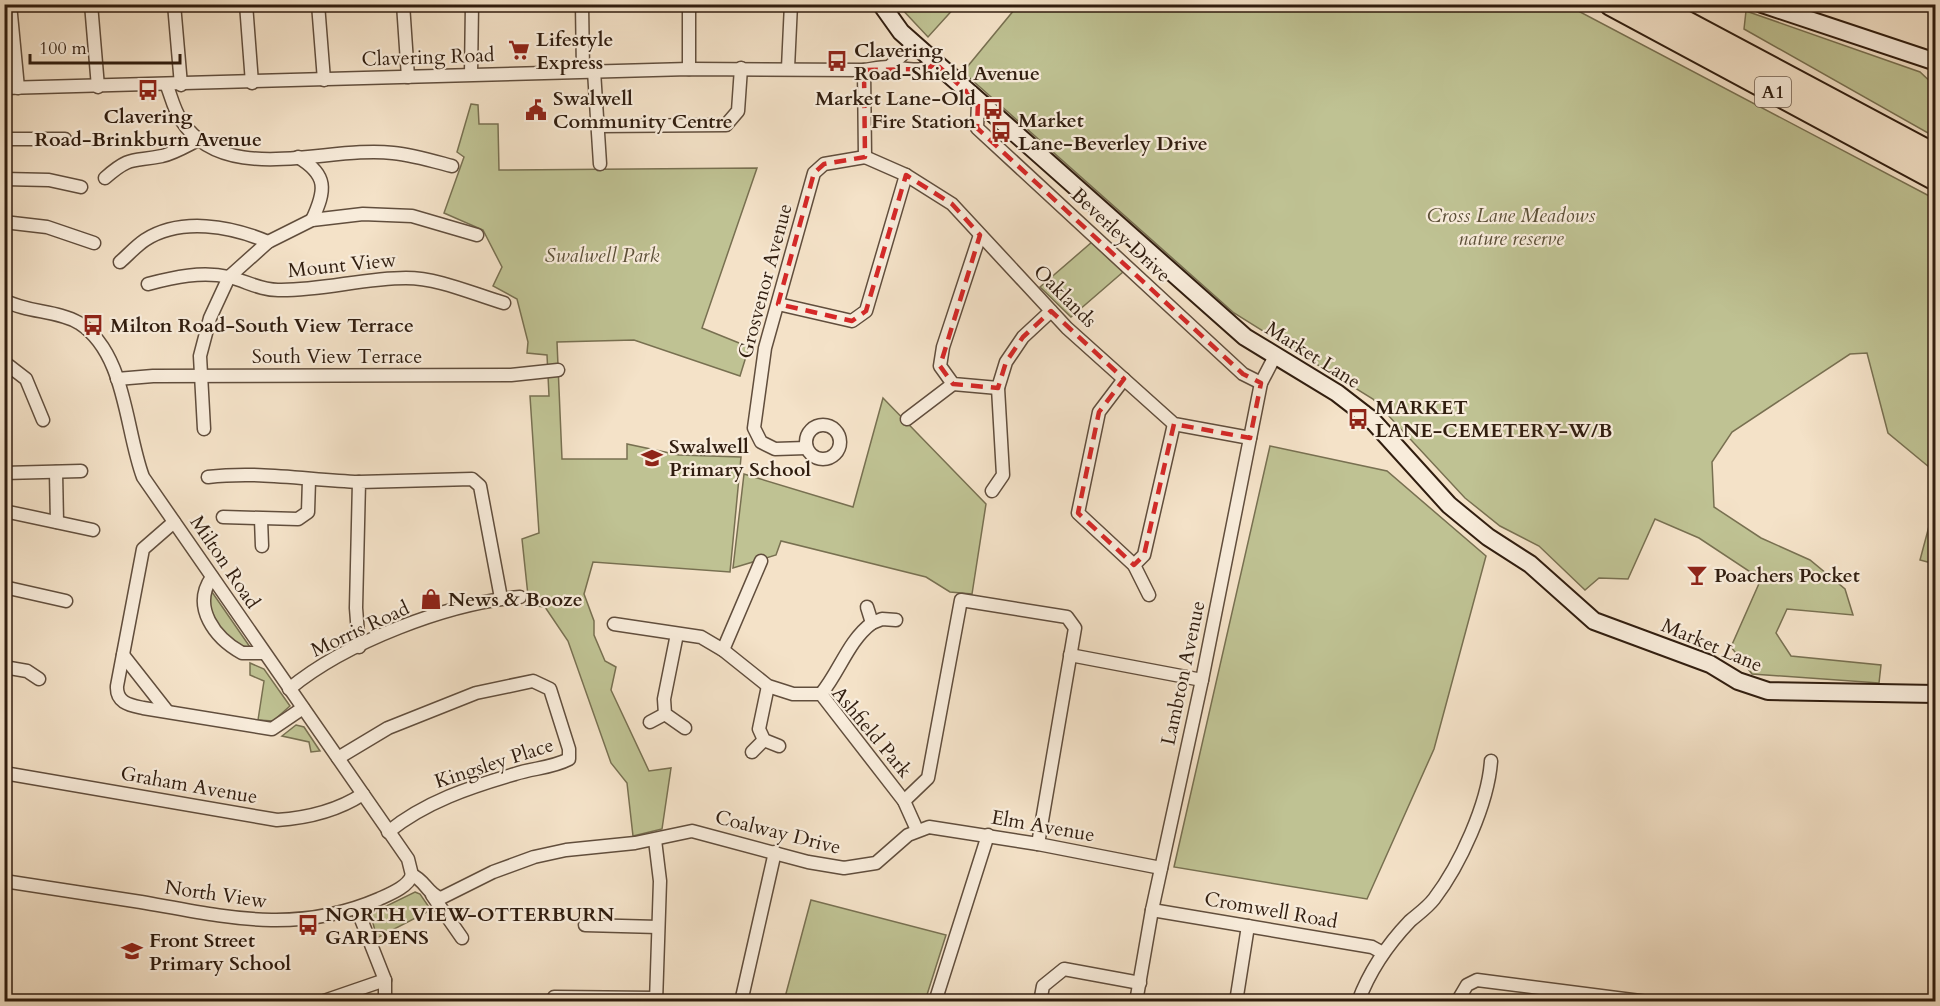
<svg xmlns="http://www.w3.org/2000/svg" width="1940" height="1006" font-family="Cardo,serif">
<rect width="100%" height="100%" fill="#f4e2c8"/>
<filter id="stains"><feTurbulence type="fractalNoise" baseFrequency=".00333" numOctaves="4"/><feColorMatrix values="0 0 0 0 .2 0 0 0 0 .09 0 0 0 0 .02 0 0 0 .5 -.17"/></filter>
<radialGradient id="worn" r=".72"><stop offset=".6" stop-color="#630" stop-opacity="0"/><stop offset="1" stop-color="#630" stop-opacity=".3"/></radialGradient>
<g fill="#bfc293" stroke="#787051" stroke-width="1.5">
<path d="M1019 4 1567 5 1935 199V472L1888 433 1867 353 1850 354 1732 432 1712 462 1714 507 1761 538 1810 560 1845 589 1853 615 1787 609 1776 633 1791 656 1881 665 1879 683 1752 674 1731 647 1761 579 1699 538 1655 519 1628 579 1599 578 1585 590 1539 546 1500 526 1465 498 1373 399 1234 313 963 72Z"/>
<path d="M898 5H957L928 37Z"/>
<path d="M1746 11 1920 72 1935 86V137L1744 29Z"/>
<path d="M471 104 478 105 479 124H498L499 170 757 168 702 328 749 347 740 376 634 340 557 342 562 459H627V444L679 455 741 457 730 572 593 562 584 594 594 621V635L605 661 616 667 611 690 649 771 671 768 662 829 633 836 627 783 611 763 568 641 545 607 529 605 522 539 539 533 530 396H549L547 355 527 353 528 342 517 299 493 286 502 267 483 230 444 213 464 157 457 152Z"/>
<path d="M1092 242 1123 272 1071 317 1040 287Z"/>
<path d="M883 398 986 504 972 594 950 592 926 577 781 541 776 555 733 568 744 474 853 507Z"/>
<path d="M1270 446 1387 471 1486 556 1434 749 1367 899 1174 867Z"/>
<path d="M1932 515 1935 516V564L1920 560Z"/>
<path d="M212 592 250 647C226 646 213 620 208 598Z"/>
<path d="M250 663 264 669 290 706 273 721 258 720 264 681 250 675Z"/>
<path d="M296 725 304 727 320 751 311 752 309 742 282 736Z"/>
<path d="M415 892 420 894 431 910 377 938 371 916 374 912Z"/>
<path d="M811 900 946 935 925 1001H784Z"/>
</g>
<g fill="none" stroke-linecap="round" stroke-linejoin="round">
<defs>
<g id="street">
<path d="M10 4 18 88"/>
<path d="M91 4 98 87"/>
<path d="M174 4 181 85"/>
<path d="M246 4 252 83"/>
<path d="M318 4 324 80"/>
<path d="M403 4 408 77"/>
<path d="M582 4 583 71"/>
<path d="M689 4V69"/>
<path d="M889 67 914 44"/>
<path d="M788 68 791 4"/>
<path d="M864 70 865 157"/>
<path d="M594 71 600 164"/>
<path d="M471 74 472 4"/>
<path d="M167 86C171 96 174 110 181 120 225 188 327 145 393 153 413 155 433 161 452 166"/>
<path d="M4 88 689 69 864 70C872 69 880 67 888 67 905 67 920 75 935 63"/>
<path d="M978 102 977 128 1243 374 1261 383"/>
<path d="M598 126 726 125 738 111 741 68"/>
<path d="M4 139H65"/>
<path d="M298 157C328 175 326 190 312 220"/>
<path d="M865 157 906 175 952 204 1067 328 1174 424 1250 438"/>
<path d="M105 178C131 155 133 162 162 156 175 153 186 146 198 140"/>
<path d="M4 179 49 180 81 187"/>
<path d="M4 222 47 227 94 243"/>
<path d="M980 235 943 347 940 366 953 384 998 388"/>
<path d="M120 262C128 255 136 246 145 240 181 217 231 226 268 242"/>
<path d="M148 284C174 277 202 271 229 277 246 281 260 290 278 290 321 291 363 278 406 278 439 278 473 294 504 303"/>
<path d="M4 300C27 313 57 310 79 323 126 353 125 429 143 477L408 859 412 875"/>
<path d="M778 304 852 321 866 311 906 175"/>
<path d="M4 362 26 379 43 420"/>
<path d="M117 379 153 376 511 375 558 370"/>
<path d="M1124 379 1099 412 1078 513 1134 565 1144 555 1174 424"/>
<path d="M907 419 953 384"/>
<circle cx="823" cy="442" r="17"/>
<path d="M204 429 200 356 210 318 229 277 268 242 312 220 363 214 412 216 477 235"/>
<path d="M806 448 775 449 761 442 754 428 765 348 814 173 824 164 865 157"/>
<path d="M56 472 57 522"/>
<path d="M4 473 81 471"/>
<path d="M208 477C259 471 308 480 359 482"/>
<path d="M992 491 1003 475 998 388 1006 362 1023 337 1051 311"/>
<path d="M4 511 93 530"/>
<path d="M223 517 298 519 308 512 309 480"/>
<path d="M261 519 262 546"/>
<path d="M174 522 143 549 117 686C116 703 130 705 143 708L272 729 303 708"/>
<path d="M1134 565 1149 595"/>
<path d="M212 577C191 607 215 638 242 653H263"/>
<path d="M4 587 66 601"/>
<path d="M872 623 882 619 896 620"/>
<path d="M614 624 701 637 723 650 768 686 793 694H821L904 801 917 830"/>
<path d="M677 634 664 699 665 714 685 728"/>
<path d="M359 647 356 608 359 482 472 479 480 486 501 598"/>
<path d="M723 650 761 561"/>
<path d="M123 655 167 711"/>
<path d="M1070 655 1202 680"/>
<path d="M4 667 27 671 39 679"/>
<path d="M768 686 759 729 764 740 779 746"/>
<path d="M289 689C346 642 448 603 520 597"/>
<path d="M821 694C840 671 848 641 872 623L867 607"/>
<path d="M650 722 665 714"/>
<path d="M752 752 764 740"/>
<path d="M338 758 388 728 476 693 533 681 550 689 569 749V759C552 768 533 768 515 774 470 787 425 802 388 832"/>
<path d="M4 773 277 820C307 818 337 811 363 794"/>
<path d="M904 801 928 778 961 600 1067 617 1075 628 1038 844"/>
<path d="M655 840 660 881 656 1002"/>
<path d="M412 875C425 880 428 895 441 898L493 872 534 857 566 850 635 843 692 831 808 862 844 868 876 863 908 835 929 827 1038 844 1161 868"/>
<path d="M4 881C50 888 95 895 141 902 226 917 296 935 379 899 390 894 408 887 412 875"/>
<path d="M432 895 462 938"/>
<path d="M357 909 385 980V1002"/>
<path d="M1152 910 1372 947 1383 953"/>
<path d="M585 925 658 927"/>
<path d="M554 997 656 998"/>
<path d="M321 1002 385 980"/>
<path d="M741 1002 775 852"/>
<path d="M935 1002 988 835"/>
<path d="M1040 1002 1043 986 1064 969 1140 983"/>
<path d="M1136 1002 1152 910 1202 680 1261 383 1275 356"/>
<path d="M1236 1002 1248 926"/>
<path d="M1358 1002C1369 972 1388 944 1410 921 1418 914 1427 908 1434 899 1460 865 1488 804 1491 761"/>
<path d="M1457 1002 1467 985 1477 980 1648 1002"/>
</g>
<g id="secondary">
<path d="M881 4 901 32 1245 337 1337 393 1372 420 1449 505 1488 537 1530 564 1594 621 1710 664 1738 681 1768 691 1936 694"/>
<path d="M1762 4 1936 62"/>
</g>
<g id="highway">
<path d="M1611 4 1936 179"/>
<path d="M1651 4 1936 156"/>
</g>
</defs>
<use href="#street" stroke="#614e3d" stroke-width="15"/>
<use href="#secondary" stroke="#301d0f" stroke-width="20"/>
<use href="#highway" stroke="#301d0f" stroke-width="26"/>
<use href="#street" stroke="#f8ecdb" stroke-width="12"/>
<use href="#secondary" stroke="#f8ecdb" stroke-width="16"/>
<use href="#highway" stroke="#f4e2c8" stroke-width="22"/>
</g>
<path fill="none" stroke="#d62828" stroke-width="4.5" stroke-dasharray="12 8" stroke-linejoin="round" d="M935 63 978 102 977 128 1243 374 1261 383 1250 438 1174 424 1144 555 1134 565 1078 513 1099 412 1124 379 1051 311 1023 337 1006 362 998 388 953 384 940 366 980 235 952 204 906 175 866 311 852 321 778 304 814 173 824 164 865 157 864 70 928 69Z"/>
<defs>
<symbol id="supermarket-bare" viewBox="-9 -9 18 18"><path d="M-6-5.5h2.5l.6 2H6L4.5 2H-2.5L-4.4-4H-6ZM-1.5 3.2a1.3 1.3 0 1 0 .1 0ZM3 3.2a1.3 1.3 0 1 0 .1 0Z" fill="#8f2418" stroke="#f8ecdb" stroke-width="2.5" paint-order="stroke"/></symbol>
<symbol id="bus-bare" viewBox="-9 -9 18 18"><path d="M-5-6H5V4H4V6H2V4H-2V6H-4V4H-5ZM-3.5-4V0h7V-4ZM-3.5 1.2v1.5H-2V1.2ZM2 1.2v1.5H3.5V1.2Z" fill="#8f2418" stroke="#f8ecdb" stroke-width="2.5" paint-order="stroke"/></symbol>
<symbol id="civic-bare" viewBox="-9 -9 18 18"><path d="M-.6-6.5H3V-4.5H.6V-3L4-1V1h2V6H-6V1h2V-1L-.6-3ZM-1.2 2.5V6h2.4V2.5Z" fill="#8f2418" stroke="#f8ecdb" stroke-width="2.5" paint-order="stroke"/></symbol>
<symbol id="school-bare" viewBox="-9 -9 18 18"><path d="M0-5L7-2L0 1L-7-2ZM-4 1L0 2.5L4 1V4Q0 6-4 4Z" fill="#8f2418" stroke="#f8ecdb" stroke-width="2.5" paint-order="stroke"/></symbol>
<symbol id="bar-bare" viewBox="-9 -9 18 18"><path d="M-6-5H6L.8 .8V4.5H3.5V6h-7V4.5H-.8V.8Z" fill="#8f2418" stroke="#f8ecdb" stroke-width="2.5" paint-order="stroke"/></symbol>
<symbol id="shop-bare" viewBox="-9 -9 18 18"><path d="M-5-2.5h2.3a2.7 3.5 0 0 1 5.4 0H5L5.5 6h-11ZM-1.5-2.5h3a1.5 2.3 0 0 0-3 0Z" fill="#8f2418" stroke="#f8ecdb" stroke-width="2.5" paint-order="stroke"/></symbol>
</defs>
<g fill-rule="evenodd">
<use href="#supermarket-bare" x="504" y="35" width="30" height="30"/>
<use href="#bus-bare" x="822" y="46" width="30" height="30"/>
<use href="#bus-bare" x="133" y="75" width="30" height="30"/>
<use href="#bus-bare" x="978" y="94" width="30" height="30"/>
<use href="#civic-bare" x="521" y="95" width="30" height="30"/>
<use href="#bus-bare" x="986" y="117" width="30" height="30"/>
<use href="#bus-bare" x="78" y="310" width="30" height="30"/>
<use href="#bus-bare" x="1343" y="404" width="30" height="30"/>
<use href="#school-bare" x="637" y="443" width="30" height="30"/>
<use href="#bar-bare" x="1682" y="560" width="30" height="30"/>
<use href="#shop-bare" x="416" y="584" width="30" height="30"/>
<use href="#bus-bare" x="293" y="910" width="30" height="30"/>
<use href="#school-bare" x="117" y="936" width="30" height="30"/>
</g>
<g text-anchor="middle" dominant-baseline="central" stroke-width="4.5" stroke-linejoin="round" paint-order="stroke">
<rect fill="#f8ecdb" stroke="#6c5b4c" stroke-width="1.5" x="1755" y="77" width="36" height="30" rx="4.5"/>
<g font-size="18" font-weight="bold" fill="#301d0f">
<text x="1773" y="92">A1</text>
</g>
<g font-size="20" font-weight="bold" fill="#301d0f" stroke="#f8ecdb" text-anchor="start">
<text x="536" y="39">Lifestyle<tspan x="536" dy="23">Express</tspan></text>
<text x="854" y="50">Clavering<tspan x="854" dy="23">Road-Shield Avenue</tspan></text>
<text x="553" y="98">Swalwell<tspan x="553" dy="23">Community Centre</tspan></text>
<text x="976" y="98" text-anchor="end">Market Lane-Old<tspan x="976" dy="23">Fire Station</tspan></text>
<text x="148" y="116" text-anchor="middle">Clavering<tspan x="148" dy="23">Road-Brinkburn Avenue</tspan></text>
<text x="1018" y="120">Market<tspan x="1018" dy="23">Lane-Beverley Drive</tspan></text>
<text x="110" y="325">Milton Road-South View Terrace</text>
<text x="1375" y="407">MARKET<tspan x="1375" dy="23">LANE-CEMETERY-W/B</tspan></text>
<text x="669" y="446">Swalwell<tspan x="669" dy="23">Primary School</tspan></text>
<text x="1714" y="575">Poachers Pocket</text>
<text x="448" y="599">News &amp; Booze</text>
<text x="325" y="914">NORTH VIEW-OTTERBURN<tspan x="325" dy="23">GARDENS</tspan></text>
<text x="149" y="940">Front Street<tspan x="149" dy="23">Primary School</tspan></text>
</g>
<g font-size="20" fill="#301d0f" stroke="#f8ecdb">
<text transform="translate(428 57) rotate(-2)">Clavering Road</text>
<text transform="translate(1121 235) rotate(43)">Beverley Drive</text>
<text transform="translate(342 265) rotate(-6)">Mount View</text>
<text transform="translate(765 281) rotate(-75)">Grosvenor Avenue</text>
<text transform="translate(1065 296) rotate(45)">Oaklands</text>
<text transform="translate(1313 355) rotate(32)">Market Lane</text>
<text x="337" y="356">South View Terrace</text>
<text transform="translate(225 562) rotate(56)">Milton Road</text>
<text transform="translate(360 629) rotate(-25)">Morris Road</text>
<text transform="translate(1712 645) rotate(23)">Market Lane</text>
<text transform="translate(1183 673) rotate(-78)">Lambton Avenue</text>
<text transform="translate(872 732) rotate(50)">Ashfield Park</text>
<text transform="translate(494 763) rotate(-18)">Kingsley Place</text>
<text transform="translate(189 785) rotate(10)">Graham Avenue</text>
<text transform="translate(1043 826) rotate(10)">Elm Avenue</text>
<text transform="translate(778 832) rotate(14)">Coalway Drive</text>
<text transform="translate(216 894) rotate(8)">North View</text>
<text transform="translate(1271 910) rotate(10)">Cromwell Road</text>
</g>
<g font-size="20" font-style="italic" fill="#5b4f37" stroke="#f8ecdb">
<text x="1511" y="215">Cross Lane Meadows<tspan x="1511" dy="23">nature reserve</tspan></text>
<text x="602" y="255">Swalwell Park</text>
</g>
</g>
<rect width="1940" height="1006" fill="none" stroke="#f4e2c8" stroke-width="24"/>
<rect x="6" y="6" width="1928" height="994" fill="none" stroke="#301d0f" stroke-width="3"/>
<rect x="12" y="12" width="1916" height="982" fill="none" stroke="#301d0f" stroke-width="1.5"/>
<path d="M30 54v9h150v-9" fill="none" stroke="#301d0f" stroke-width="3"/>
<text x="39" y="54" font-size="18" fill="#301d0f" stroke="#f8ecdb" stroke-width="4.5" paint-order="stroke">100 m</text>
<rect width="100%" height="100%" filter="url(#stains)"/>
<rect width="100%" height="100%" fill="url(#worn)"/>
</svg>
